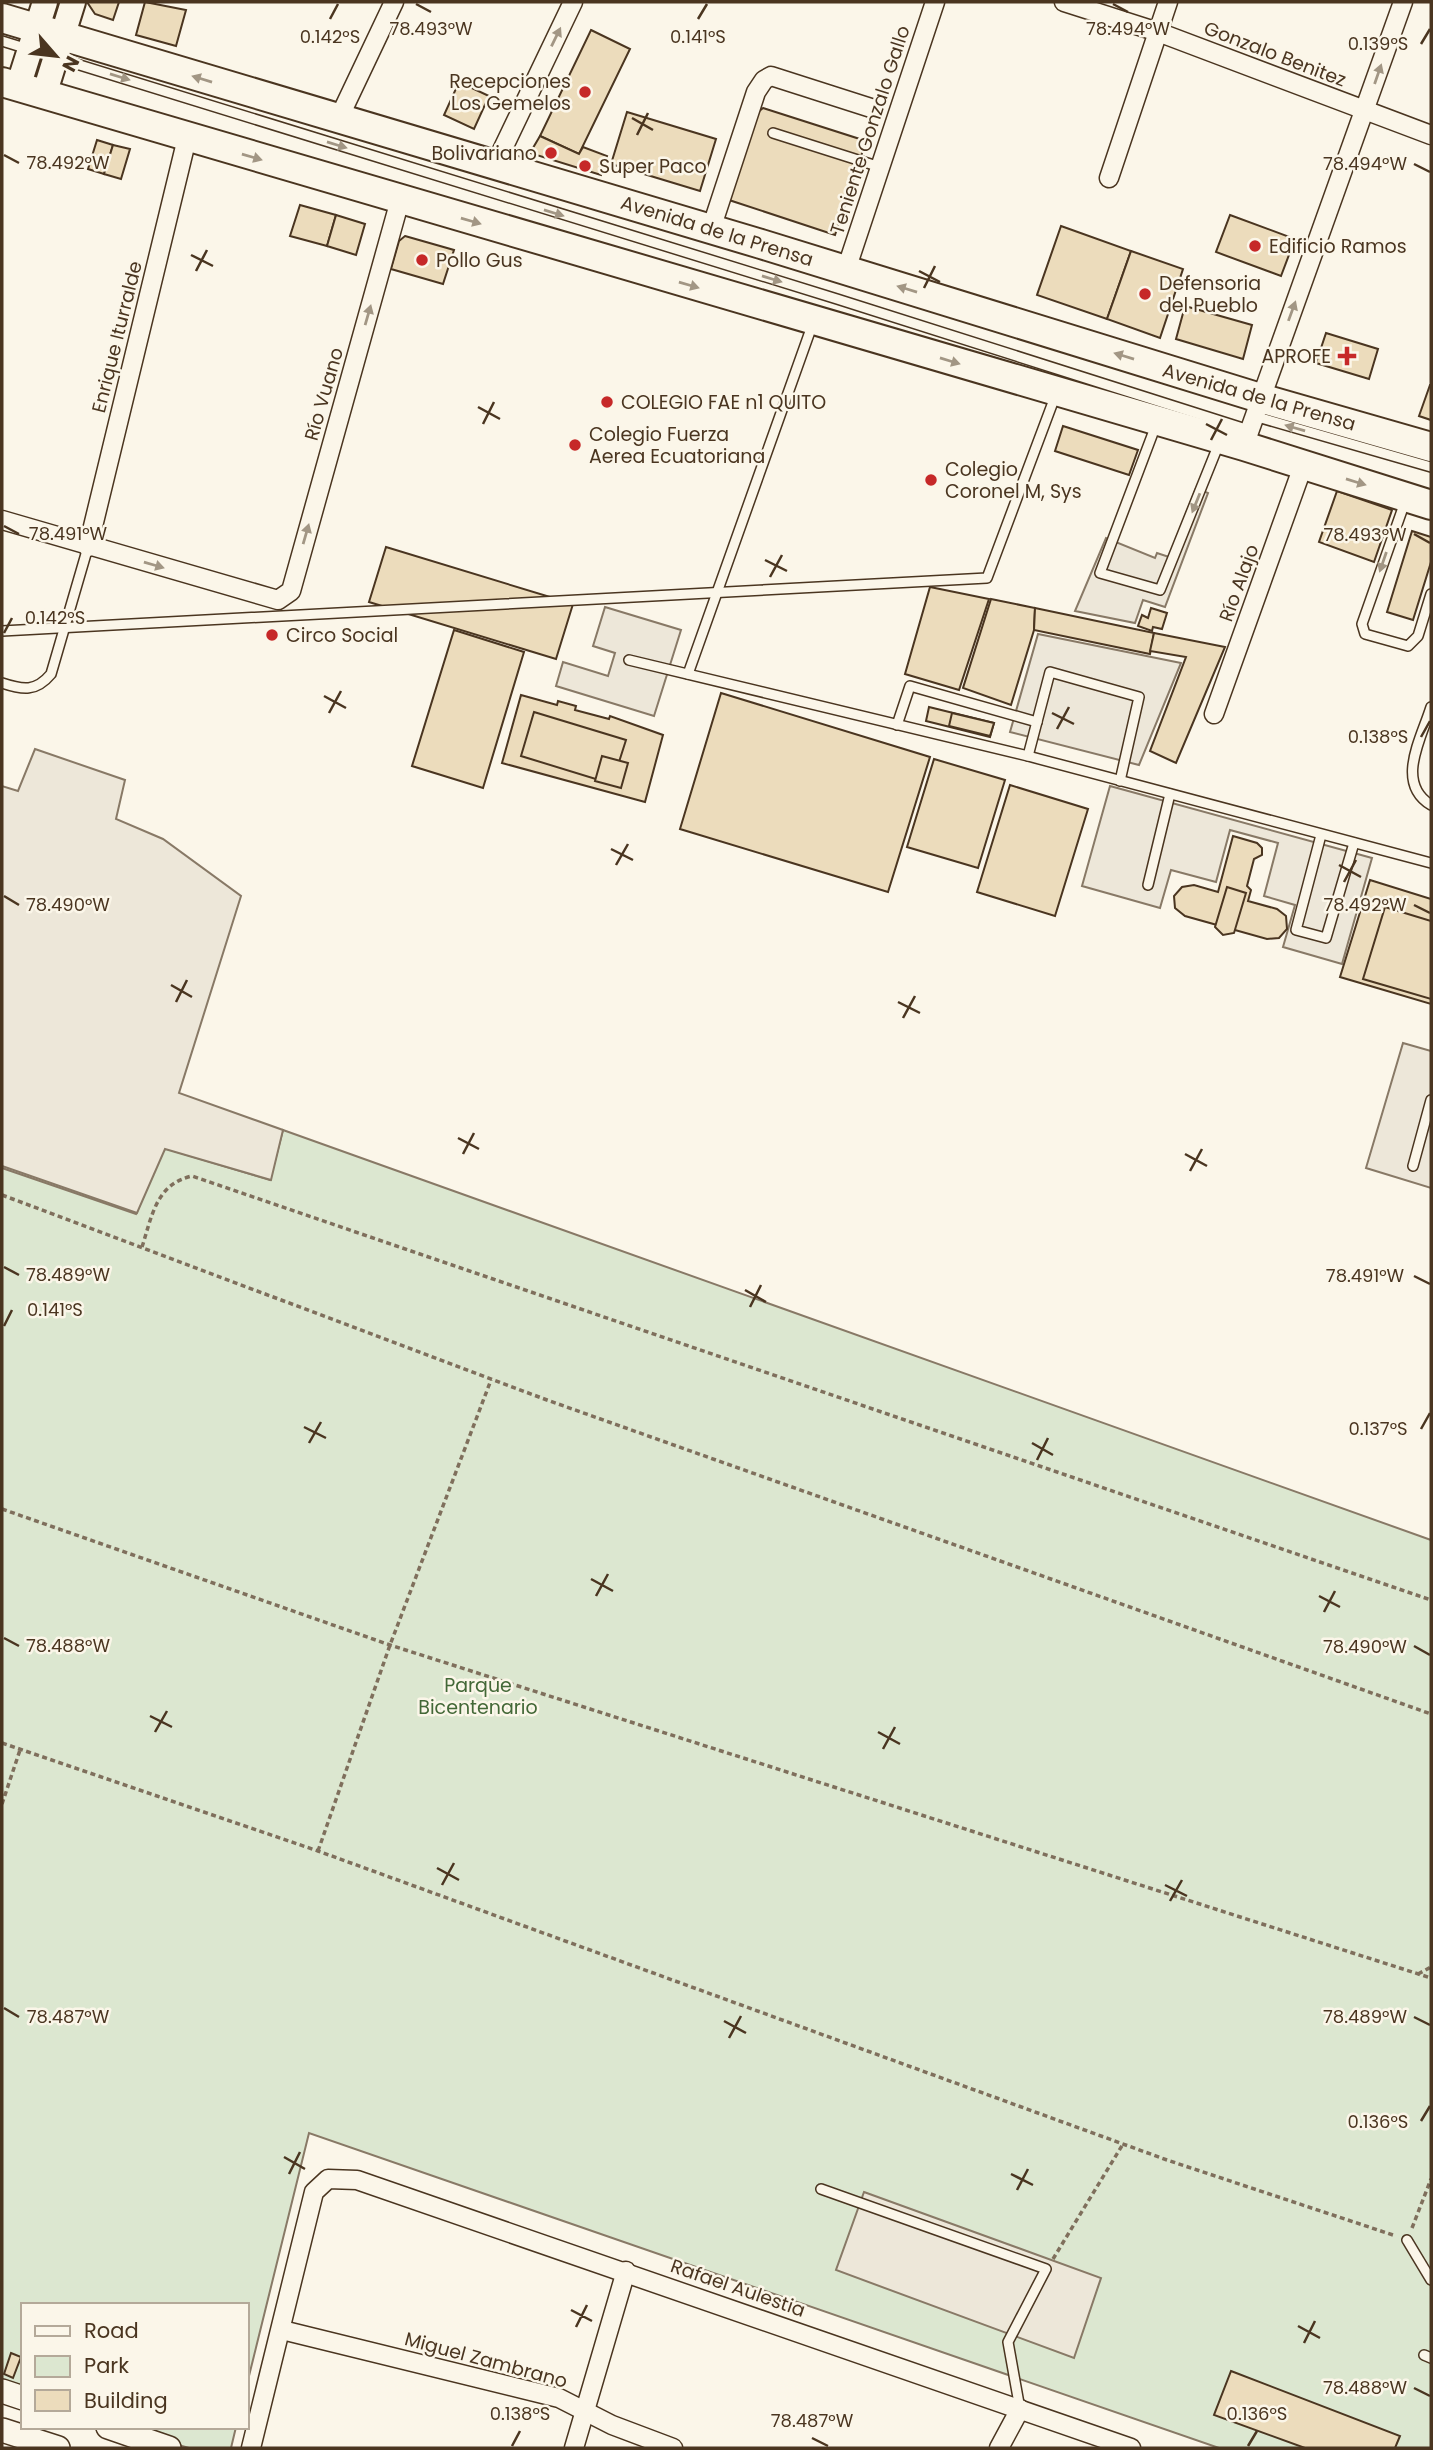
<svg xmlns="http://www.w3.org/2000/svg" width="1433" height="2450" font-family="Poppins,sans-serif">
<rect width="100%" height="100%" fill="#fbf6e9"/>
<g fill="#dce7d0" stroke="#887966" stroke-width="2">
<path d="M283 1130 1431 1540V2448H1219L309 2133 247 2384V2305H23V2401L2 2395V1168L136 1214 164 1148 270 1180Z"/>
<path d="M115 2427H236L231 2448H189Z"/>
</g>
<g fill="#ede7d9" stroke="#887966" stroke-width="2">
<path d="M1196 488 1208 493 1165 607 1143 600 1135 623 1075 611 1106 538 1155 558 1157 553 1169 557Z"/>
<path d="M605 607 681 630 654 716 556 686 563 662 608 676 615 653 593 646Z"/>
<path d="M1038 634 1181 663 1139 765 1010 732Z"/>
<path d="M35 749 125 780 116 819 163 839 241 896 179 1093 283 1130 271 1180 165 1149 137 1213 2 1166V786L18 791Z"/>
<path d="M1110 786 1372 858 1342 964 1283 947 1295 905 1264 896 1278 843 1230 830 1216 882 1171 870 1160 908 1082 886Z"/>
<path d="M1403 1043 1431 1051V1188L1366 1168Z"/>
<path d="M864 2192 1101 2278 1074 2358 836 2270Z"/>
</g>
<g fill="#ecdcbc" stroke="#4a3520" stroke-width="2">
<path d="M87 2H119L113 20 95 14Z"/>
<path d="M145 2 186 10 176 46 136 35Z"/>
<path d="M591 30 630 49 579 154 540 136Z"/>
<path d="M459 82 489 96 474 129 444 115Z"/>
<path d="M763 108 866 141 835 235 729 200 757 113Z"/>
<path d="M627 112 716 139 700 191 611 164Z"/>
<path d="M540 136 579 154 583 147 607 156 601 175 530 153Z"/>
<path d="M97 140 113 145 104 174 88 169Z"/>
<path d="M113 145 130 149 121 179 104 174Z"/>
<path d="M300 205 336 215 327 246 290 236Z"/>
<path d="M336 215 365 224 356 255 327 246Z"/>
<path d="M1230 215 1295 239 1281 276 1216 252Z"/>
<path d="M1061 226 1131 251 1107 319 1037 295Z"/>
<path d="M405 236 454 250 443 284 391 269 399 241Z"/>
<path d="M1131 251 1183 269 1160 338 1107 319Z"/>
<path d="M1185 306 1252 325 1243 359 1176 339Z"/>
<path d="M1326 333 1378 349 1369 379 1316 363Z"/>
<path d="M1430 385H1431V420L1419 416Z"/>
<path d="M1063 426 1138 450 1129 475 1055 451Z"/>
<path d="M1337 491 1392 510 1374 562 1319 542Z"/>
<path d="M1412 531 1431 537V562L1413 620 1387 612Z"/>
<path d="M386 547 573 604 556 659 369 602Z"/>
<path d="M930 587 989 599 959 690 905 674Z"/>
<path d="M991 599 1035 608 1034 630 1011 705 963 688Z"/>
<path d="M1035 608 1154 633 1150 654 1034 630Z"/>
<path d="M1151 608 1167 613 1162 629 1153 627 1152 631 1138 626 1142 615 1148 618Z"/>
<path d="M454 630 524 652 483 788 412 766Z"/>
<path d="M1154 633 1225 647 1176 763 1150 751 1186 657 1150 651Z"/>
<path d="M721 693 930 757 888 892 680 829Z"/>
<path d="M521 695 557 705 558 701 576 706 575 710 609 719 610 716 663 735 645 802 502 763Z"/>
<path d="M929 707 994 723 990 737 926 721Z"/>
<path d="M534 712 626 740 612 784 521 756Z"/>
<path d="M952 713 994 723 990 736 949 726Z"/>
<path d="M602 756 628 763 621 788 595 781Z"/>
<path d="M934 759 1005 780 978 868 907 847Z"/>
<path d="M1010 785 1088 809 1055 916 977 892Z"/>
<path d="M1233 836 1257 843 1262 848V855L1254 859 1247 886 1251 890 1248 901 1277 909 1286 916 1287 929 1279 938 1267 939 1185 916 1175 908 1174 896 1182 887 1194 885 1218 892Z"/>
<path d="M1370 880 1431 899V1004L1340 977Z"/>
<path d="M1227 887 1246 893 1234 933 1223 935 1215 927Z"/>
<path d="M1385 907 1431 921V999L1363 979Z"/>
<path d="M11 2353 21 2357 13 2378 4 2374Z"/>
<path d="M1231 2371 1400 2436 1395 2448H1305L1214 2415Z"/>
</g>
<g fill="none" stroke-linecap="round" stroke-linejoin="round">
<defs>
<g id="service">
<path d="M2 41 837 299 1249 430"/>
<path d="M773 133 880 167"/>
<path d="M1254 416 1431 467"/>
<path d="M1156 425 1100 573 1160 590 1220 441"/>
<path d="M1406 499 1362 624 1365 634 1408 646 1418 636 1431 594"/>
<path d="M2 631 987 578 1056 394"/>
<path d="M629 660 1028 756 1431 863"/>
<path d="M688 674 813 323"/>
<path d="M2 683C23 690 36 692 51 674L88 547"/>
<path d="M1431 707C1421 739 1395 783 1431 805"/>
<path d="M897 725 910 686 1037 722"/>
<path d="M1028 756 1050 672 1139 697 1120 781"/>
<path d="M1321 835 1296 930 1326 938 1354 843"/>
<path d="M1148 885 1170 794"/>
<path d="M1413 1166 1431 1100"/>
<path d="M821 2189 1046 2269 1008 2342 1020 2409"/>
<path d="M1407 2240 1431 2280"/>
<path d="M1424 2355 1431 2358"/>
</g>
<g id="minor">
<path d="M1064 2 1158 32 1431 135"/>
<path d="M338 120 394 2"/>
<path d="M495 165 573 2"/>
<path d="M1109 178 1168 2"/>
<path d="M711 229 756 92 764 80 771 76 871 108"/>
<path d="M846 270 935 2"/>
<path d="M1244 446 1403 2"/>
<path d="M2 520 278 600 291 591 400 200"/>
<path d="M88 547 187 138"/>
<path d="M1214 714 1303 466"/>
<path d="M282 2330 559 2398 612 2425 673 2448"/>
<path d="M251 2448 314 2192 328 2179 357 2180 1131 2448"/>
<path d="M574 2448 626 2271"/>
<path d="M999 2448 1020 2409"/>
</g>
<g id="tertiary">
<path d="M2 2391 23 2398"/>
<path d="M108 2427 169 2448"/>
<path d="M2 2430 58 2448"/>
</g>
<g id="secondary">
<path d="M18 87 45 2"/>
<path d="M44 95 73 2"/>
</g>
<g id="primary">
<path d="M2 18 761 244 1260 398 1431 447"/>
<path d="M2 82 1244 446 1431 505"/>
</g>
</defs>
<use href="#service" stroke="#4a3520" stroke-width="12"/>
<use href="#minor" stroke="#4a3520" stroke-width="21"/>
<use href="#tertiary" stroke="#4a3520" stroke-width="26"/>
<use href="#secondary" stroke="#4a3520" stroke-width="28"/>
<use href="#primary" stroke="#4a3520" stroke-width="32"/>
<g stroke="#7f6f5c" stroke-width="3.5" stroke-dasharray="5 3.5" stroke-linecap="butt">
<path d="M2 1195 547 1400 1431 1714"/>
<path d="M142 1247C152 1216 156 1184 192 1176L1431 1600"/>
<path d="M2 1509 390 1645 1431 1978"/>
<path d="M2 1743 318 1851 1167 2160 1396 2236"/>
<path d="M2 1804 20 1750"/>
<path d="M318 1851 390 1645 491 1380"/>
<path d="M1418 1974 1431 1967"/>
<path d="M1412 2228 1431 2179"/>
<path d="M1053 2259 1123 2144"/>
</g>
<use href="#service" stroke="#fbf6e9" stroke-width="9"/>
<use href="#minor" stroke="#fbf6e9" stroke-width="18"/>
<use href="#tertiary" stroke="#fbf6e9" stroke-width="23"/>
<use href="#secondary" stroke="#fbf6e9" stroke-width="24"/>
<use href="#primary" stroke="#fbf6e9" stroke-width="28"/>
</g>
<defs><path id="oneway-solid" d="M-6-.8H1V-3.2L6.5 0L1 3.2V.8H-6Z" transform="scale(1.75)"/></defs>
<g fill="#a29684">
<use href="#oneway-solid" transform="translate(556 37) rotate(-64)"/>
<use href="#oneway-solid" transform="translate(1378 74) rotate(-71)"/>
<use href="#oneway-solid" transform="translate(120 77) rotate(17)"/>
<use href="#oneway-solid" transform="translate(202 79) rotate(-163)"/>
<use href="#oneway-solid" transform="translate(337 145) rotate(17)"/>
<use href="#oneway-solid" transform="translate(252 157) rotate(16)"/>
<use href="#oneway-solid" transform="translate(554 213) rotate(17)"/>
<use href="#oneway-solid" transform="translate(471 221) rotate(16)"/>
<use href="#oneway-solid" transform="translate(772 279) rotate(17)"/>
<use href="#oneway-solid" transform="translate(689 285) rotate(16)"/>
<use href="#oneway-solid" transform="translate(907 289) rotate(-163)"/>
<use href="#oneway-solid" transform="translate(1292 311) rotate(-70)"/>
<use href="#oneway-solid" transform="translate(368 315) rotate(-74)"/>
<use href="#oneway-solid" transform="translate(1124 356) rotate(-163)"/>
<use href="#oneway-solid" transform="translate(950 361) rotate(17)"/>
<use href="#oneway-solid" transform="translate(1295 428) rotate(-164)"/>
<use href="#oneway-solid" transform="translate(1356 482) rotate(17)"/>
<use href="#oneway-solid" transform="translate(1196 503) rotate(112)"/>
<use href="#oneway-solid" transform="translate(306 534) rotate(-74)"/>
<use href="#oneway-solid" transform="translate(1383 562) rotate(109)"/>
<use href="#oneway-solid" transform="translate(154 565) rotate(16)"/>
</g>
<path fill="none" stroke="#4a3520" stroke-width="2.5" d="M416 4 431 12M1113 4 1128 12M330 19 338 4M698 19 707 4M1421 44 1430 29M632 118 653 130M637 135 648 113M4 155 19 163M1414 164 1430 172M191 255 213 266M196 271 207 250M919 271 940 282M924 288 935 266M478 407 500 419M483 424 494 402M1206 424 1227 435M1211 440 1222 419M4 526 19 534M1414 534 1430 543M765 560 787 571M770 577 782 555M4 633 12 618M324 696 346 708M329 713 341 691M1052 713 1074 724M1057 729 1069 707M1421 737 1430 721M611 849 633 860M616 865 628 844M1339 865 1361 877M1344 882 1356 860M4 896 19 905M1414 905 1430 913M171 985 192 997M176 1002 187 980M898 1002 920 1013M903 1018 915 996M458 1138 479 1149M463 1154 474 1133M1185 1154 1207 1166M1190 1171 1202 1149M4 1267 19 1275M1414 1276 1430 1284M745 1290 766 1302M750 1307 761 1285M4 1326 12 1310M304 1427 326 1438M1421 1429 1430 1413M309 1443 321 1422M1032 1443 1053 1455M1037 1460 1048 1438M591 1579 613 1591M596 1596 608 1574M1319 1596 1340 1607M1324 1612 1335 1591M4 1638 19 1646M1414 1646 1430 1655M150 1716 172 1727M155 1732 167 1711M878 1732 900 1744M883 1749 895 1727M437 1868 459 1880M442 1885 454 1863M1165 1885 1187 1896M1170 1901 1182 1880M4 2008 19 2017M1414 2017 1430 2025M724 2021 746 2033M729 2038 741 2016M1421 2121 1430 2106M284 2157 305 2169M289 2174 300 2152M1011 2174 1033 2185M1017 2190 1028 2169M571 2310 592 2321M1298 2326 1320 2338M576 2327 587 2305M1304 2343 1315 2321M1414 2388 1430 2396M812 2438 828 2446M512 2446 520 2431M1248 2446 1257 2431"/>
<g fill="#c62828" stroke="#fbf6e9" stroke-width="2.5">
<circle cx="585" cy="92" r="7"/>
<circle cx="551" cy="153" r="7"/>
<circle cx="585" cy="166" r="7"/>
<circle cx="1255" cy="246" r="7"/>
<circle cx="422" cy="260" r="7"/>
<circle cx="1145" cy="294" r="7"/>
<path d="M1343.5 345.5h7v7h7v7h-7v7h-7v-7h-7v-7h7z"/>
<circle cx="607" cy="402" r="7"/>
<circle cx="575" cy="445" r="7"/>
<circle cx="931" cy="480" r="7"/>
<circle cx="272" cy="635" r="7"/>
</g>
<g text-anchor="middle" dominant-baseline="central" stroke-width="5" stroke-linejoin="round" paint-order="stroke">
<g font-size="19" fill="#4a3520" stroke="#fbf6e9">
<text transform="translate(1275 54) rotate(21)">Gonzalo Benitez</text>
<text transform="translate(870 130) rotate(-72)">Teniente Gonzalo Gallo</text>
<text transform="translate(717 231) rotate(17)">Avenida de la Prensa</text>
<text transform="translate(117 337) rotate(-76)">Enrique Iturralde</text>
<text transform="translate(324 394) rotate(-74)">Río Vuano</text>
<text transform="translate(1259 397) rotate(16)">Avenida de la Prensa</text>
<text transform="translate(1239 583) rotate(-70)">Río Alajo</text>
<text transform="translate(738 2288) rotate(19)">Rafael Aulestia</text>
<text transform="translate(486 2360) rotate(15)">Miguel Zambrano</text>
</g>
<g font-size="19" fill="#4a3520" stroke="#fbf6e9" text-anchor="start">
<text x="571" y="81" text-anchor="end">Recepciones<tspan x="571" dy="22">Los Gemelos</tspan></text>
<text x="537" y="153" text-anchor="end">Bolivariano</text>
<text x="599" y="166">Super Paco</text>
<text x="1269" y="246">Edificio Ramos</text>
<text x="436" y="260">Pollo Gus</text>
<text x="1159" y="283">Defensoria<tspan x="1159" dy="22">del Pueblo</tspan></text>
<text x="1331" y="356" text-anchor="end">APROFE</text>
<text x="621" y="402">COLEGIO FAE n1 QUITO</text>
<text x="589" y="434">Colegio Fuerza<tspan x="589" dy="22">Aerea Ecuatoriana</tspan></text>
<text x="945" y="469">Colegio<tspan x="945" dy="22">Coronel M, Sys</tspan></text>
<text x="286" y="635">Circo Social</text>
</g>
<g font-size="19" fill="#436837" stroke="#fbf6e9">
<text x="478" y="1685">Parque<tspan x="478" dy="22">Bicentenario</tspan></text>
</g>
</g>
<g font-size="18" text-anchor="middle" fill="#4a3520" stroke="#fbf6e9" stroke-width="5" stroke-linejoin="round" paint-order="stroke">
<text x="431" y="35">78.493°W</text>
<text x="1128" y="35">78.494°W</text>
<text x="330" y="43">0.142°S</text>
<text x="698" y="43">0.141°S</text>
<text x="1378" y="50">0.139°S</text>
<text x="68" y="169">78.492°W</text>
<text x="1365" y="170">78.494°W</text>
<text x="68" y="540">78.491°W</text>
<text x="1365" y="541">78.493°W</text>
<text x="55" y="624">0.142°S</text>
<text x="1378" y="743">0.138°S</text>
<text x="68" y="911">78.490°W</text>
<text x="1365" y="911">78.492°W</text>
<text x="68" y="1281">78.489°W</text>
<text x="1365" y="1282">78.491°W</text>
<text x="55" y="1316">0.141°S</text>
<text x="1378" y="1435">0.137°S</text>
<text x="68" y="1652">78.488°W</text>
<text x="1365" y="1653">78.490°W</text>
<text x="68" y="2023">78.487°W</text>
<text x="1365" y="2023">78.489°W</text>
<text x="1378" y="2128">0.136°S</text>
<text x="1365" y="2394">78.488°W</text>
<text x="520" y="2420">0.138°S</text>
<text x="1257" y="2420">0.136°S</text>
<text x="812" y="2427">78.487°W</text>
</g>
<rect width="1433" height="2450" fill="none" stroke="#4a3520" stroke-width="7"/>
<rect x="21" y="2303" width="228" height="126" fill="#fbf6e9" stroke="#b4a999" stroke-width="2"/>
<rect x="35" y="2326" width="35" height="10" fill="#fbf6e9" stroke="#b4a999" stroke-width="2"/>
<text x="84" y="2338" font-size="21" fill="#4a3520">Road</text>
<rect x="35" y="2356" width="35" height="21" fill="#dce7d0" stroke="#b4a999" stroke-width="2"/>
<text x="84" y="2373" font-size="21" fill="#4a3520">Park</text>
<rect x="35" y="2390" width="35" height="21" fill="#ecdcbc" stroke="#b4a999" stroke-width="2"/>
<text x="84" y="2408" font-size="21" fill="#4a3520">Building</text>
<g transform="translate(56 56) rotate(118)" stroke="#fbf6e9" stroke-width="5" paint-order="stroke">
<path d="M0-5L12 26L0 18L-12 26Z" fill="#4a3520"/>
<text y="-10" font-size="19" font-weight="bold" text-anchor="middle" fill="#4a3520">N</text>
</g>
</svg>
